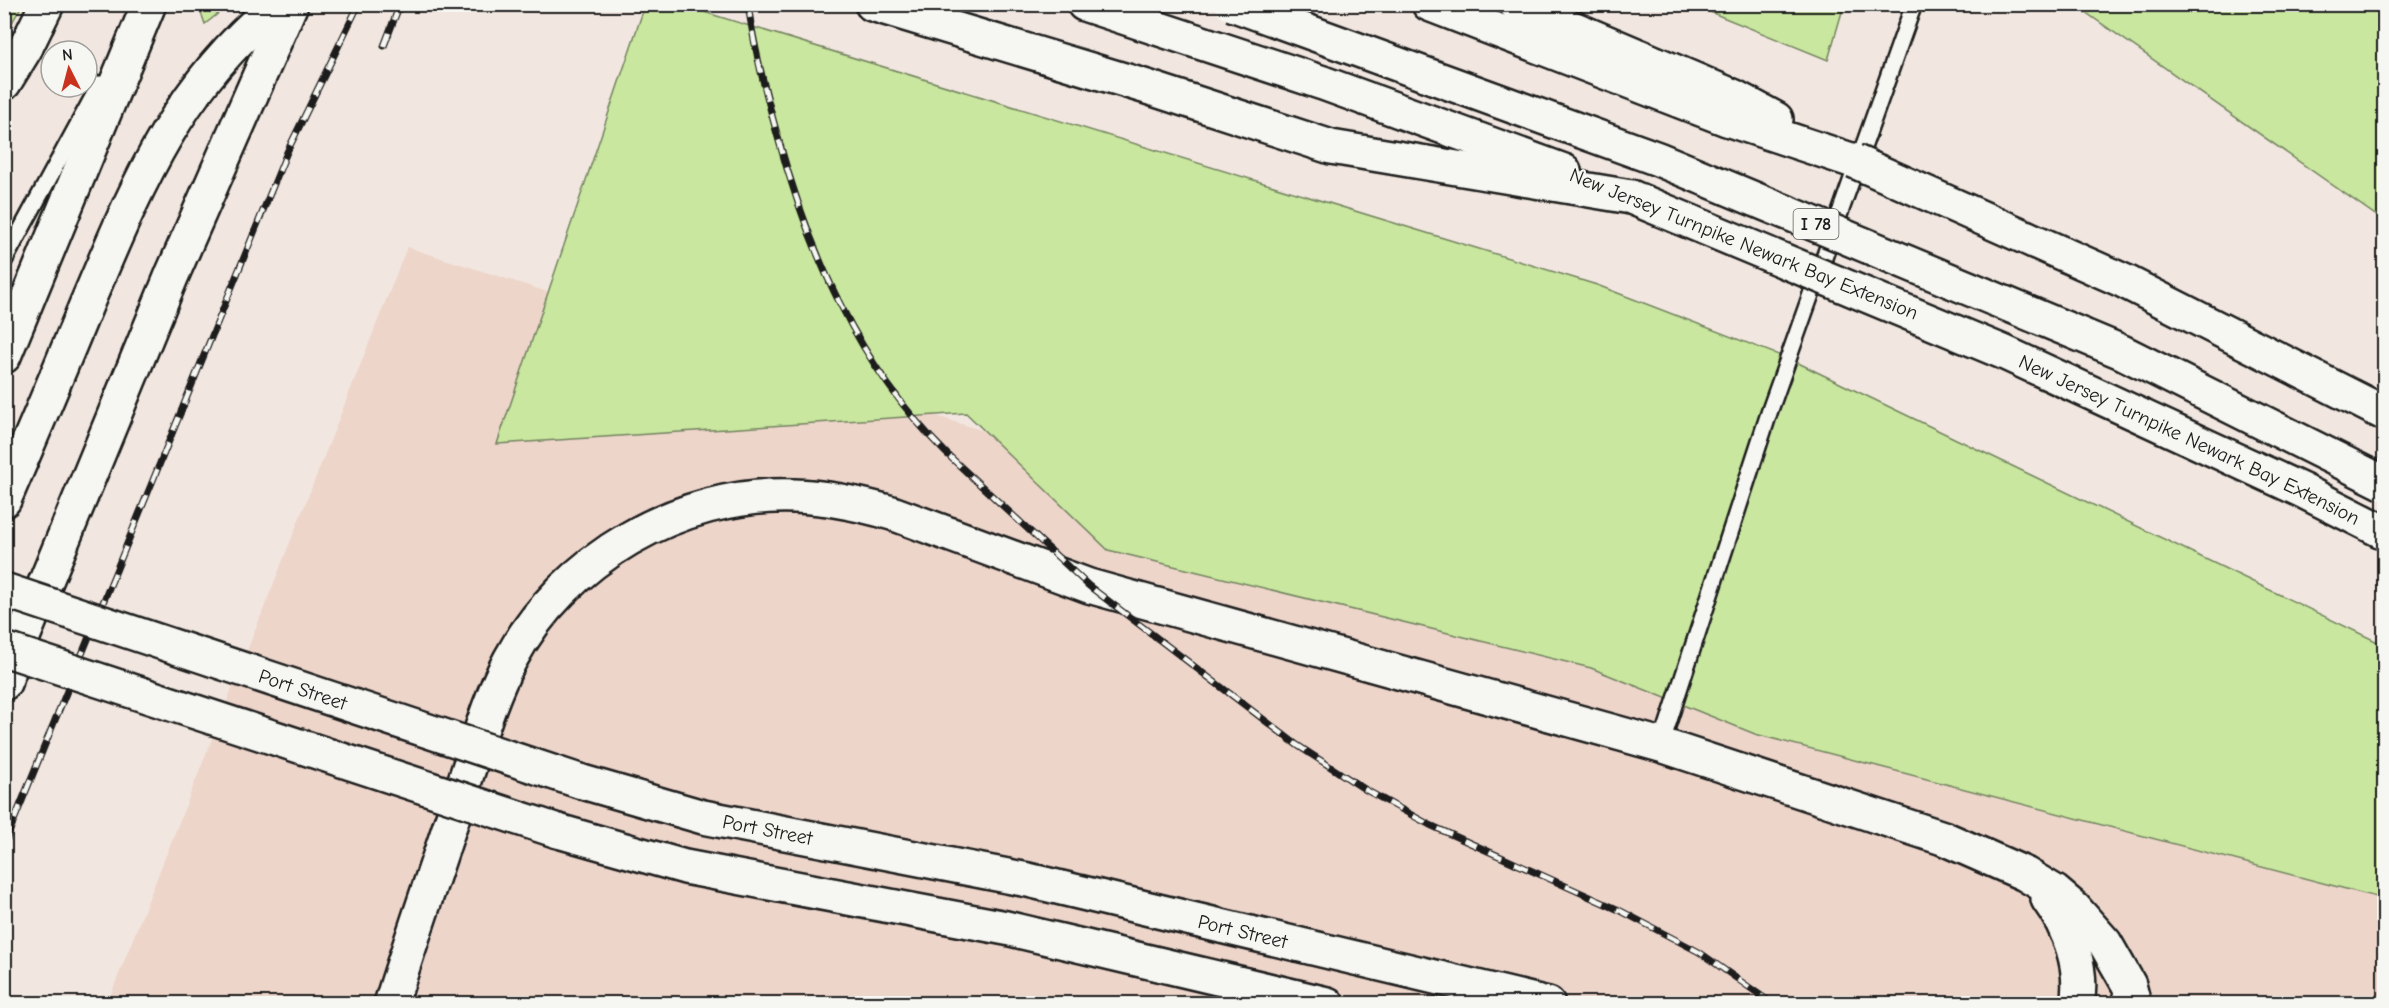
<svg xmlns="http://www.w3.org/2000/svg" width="2389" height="1008" font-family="'Comic Neue',sans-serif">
<rect width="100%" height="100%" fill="#f2e7e0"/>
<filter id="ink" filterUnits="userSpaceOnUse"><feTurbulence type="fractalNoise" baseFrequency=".0167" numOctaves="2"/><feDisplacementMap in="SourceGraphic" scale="12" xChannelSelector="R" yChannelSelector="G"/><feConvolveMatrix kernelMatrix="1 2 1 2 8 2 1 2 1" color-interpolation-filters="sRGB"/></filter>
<g filter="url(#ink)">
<path fill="#edd5ca" d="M407 247 2384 878V1003L107 1004Z"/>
<g fill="#c9e79f" stroke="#72825e" stroke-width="1.5">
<path d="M5 4 22 5 5 35 4 5Z"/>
<path d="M198 4H229V5L205 24Z"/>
<path d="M645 5H681L1597 285 1794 361 2384 645V899L1755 734 1591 668 1108 550 966 413 497 444Z"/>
<path d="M1693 5H1844L1828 60Z"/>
<path d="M2075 5H2384V221Z"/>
</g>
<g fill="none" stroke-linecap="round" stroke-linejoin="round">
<defs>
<g id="lane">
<path d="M4 261 100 84"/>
<path d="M1661 745 1770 410 1914 4"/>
</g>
<g id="secondary">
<path id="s1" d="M579 781 703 817 1028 880 1548 1004"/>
<path d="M558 831 685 867 1006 928 1327 1004"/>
<path d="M2048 899C2069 927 2084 969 2077 1004"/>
<path d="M391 1004C413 933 438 863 461 792 476 749 488 701 510 660 564 559 679 492 794 496 828 497 860 504 892 513L1089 586 1661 745 1943 838 2025 874 2055 892 2074 908 2105 943 2129 985 2134 1004"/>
</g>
<g id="highway">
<path d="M872 4 1147 87 1331 147 1631 197"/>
<path d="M1084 4 1323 83 1564 171"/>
<path d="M1429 4 1727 119 1854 161"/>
<path d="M1516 4 1735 97 1776 119"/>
<path d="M4 83 25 49 47 4"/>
<path d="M4 356 149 4"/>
<path d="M4 500C32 435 60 369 87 303 137 186 176 87 278 4"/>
<path d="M4 683 172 275 291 4"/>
</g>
</defs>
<use href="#lane" stroke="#1c1c1c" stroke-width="20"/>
<use href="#secondary" stroke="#1c1c1c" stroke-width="38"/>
<use href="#highway" stroke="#1c1c1c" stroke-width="38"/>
<use href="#lane" stroke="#f6f6f2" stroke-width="15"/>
<use href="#secondary" stroke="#f6f6f2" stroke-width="33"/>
<use href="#highway" stroke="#f6f6f2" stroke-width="33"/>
<defs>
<g id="rail">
<path d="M748 4C754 48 765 91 777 134 809 251 858 366 946 453L1089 586 1297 745 1366 790 1430 825 1619 910 1699 952 1773 1004"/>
<path d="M384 46 400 4"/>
<path d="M4 845 287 152 359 4"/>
</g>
</defs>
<use href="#rail" stroke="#1c1c1c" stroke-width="7"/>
<use href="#rail" stroke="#f6f6f2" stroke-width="4.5" stroke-dasharray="14" stroke-linecap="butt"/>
<defs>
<g id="secondary-bridge">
<path id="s2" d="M4 590 579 781"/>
<path d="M4 649 558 831"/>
</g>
<g id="highway-bridge">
<path d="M1232 4 1658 159 1812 223 2122 352 2384 483"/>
<path d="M1854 161 2124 281 2384 413"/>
<path id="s3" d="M1631 197 2003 352 2301 490 2384 532"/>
</g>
</defs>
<use href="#secondary-bridge" stroke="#1c1c1c" stroke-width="38" stroke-linecap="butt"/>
<use href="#highway-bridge" stroke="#1c1c1c" stroke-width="38" stroke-linecap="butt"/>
<use href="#secondary-bridge" stroke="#f6f6f2" stroke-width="33"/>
<use href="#highway-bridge" stroke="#f6f6f2" stroke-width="33"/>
</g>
</g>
<g text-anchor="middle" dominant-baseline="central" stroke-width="4.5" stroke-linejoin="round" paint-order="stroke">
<rect fill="#f6f6f2" stroke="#5d5d5c" stroke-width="1.5" x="1793.5" y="209" width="45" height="30" rx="4.5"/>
<g font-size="18" font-weight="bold" fill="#1c1c1c">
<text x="1816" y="224">I 78</text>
</g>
<g font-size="20" fill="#1c1c1c" stroke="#f6f6f2">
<text transform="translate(1744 244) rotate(22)">New Jersey Turnpike Newark Bay Extension</text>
<text stroke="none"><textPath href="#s3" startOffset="609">New Jersey Turnpike Newark Bay Extension</textPath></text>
<text stroke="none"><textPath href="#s2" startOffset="315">Port Street</textPath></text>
<text stroke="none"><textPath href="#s1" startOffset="195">Port Street</textPath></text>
<text stroke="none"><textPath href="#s1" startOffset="681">Port Street</textPath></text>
</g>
</g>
<rect width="2389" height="1008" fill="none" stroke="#f6f6f2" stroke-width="24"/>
<rect x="12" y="12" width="2365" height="984" fill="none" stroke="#1c1c1c" stroke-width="2" filter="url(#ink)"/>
<g transform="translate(69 69) rotate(354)"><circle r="28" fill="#f6f6f2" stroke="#9f9f9c" stroke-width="1.5"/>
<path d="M0-4.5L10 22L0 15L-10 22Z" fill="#c8321e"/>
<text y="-9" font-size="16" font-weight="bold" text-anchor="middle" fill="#1c1c1c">N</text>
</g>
</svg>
